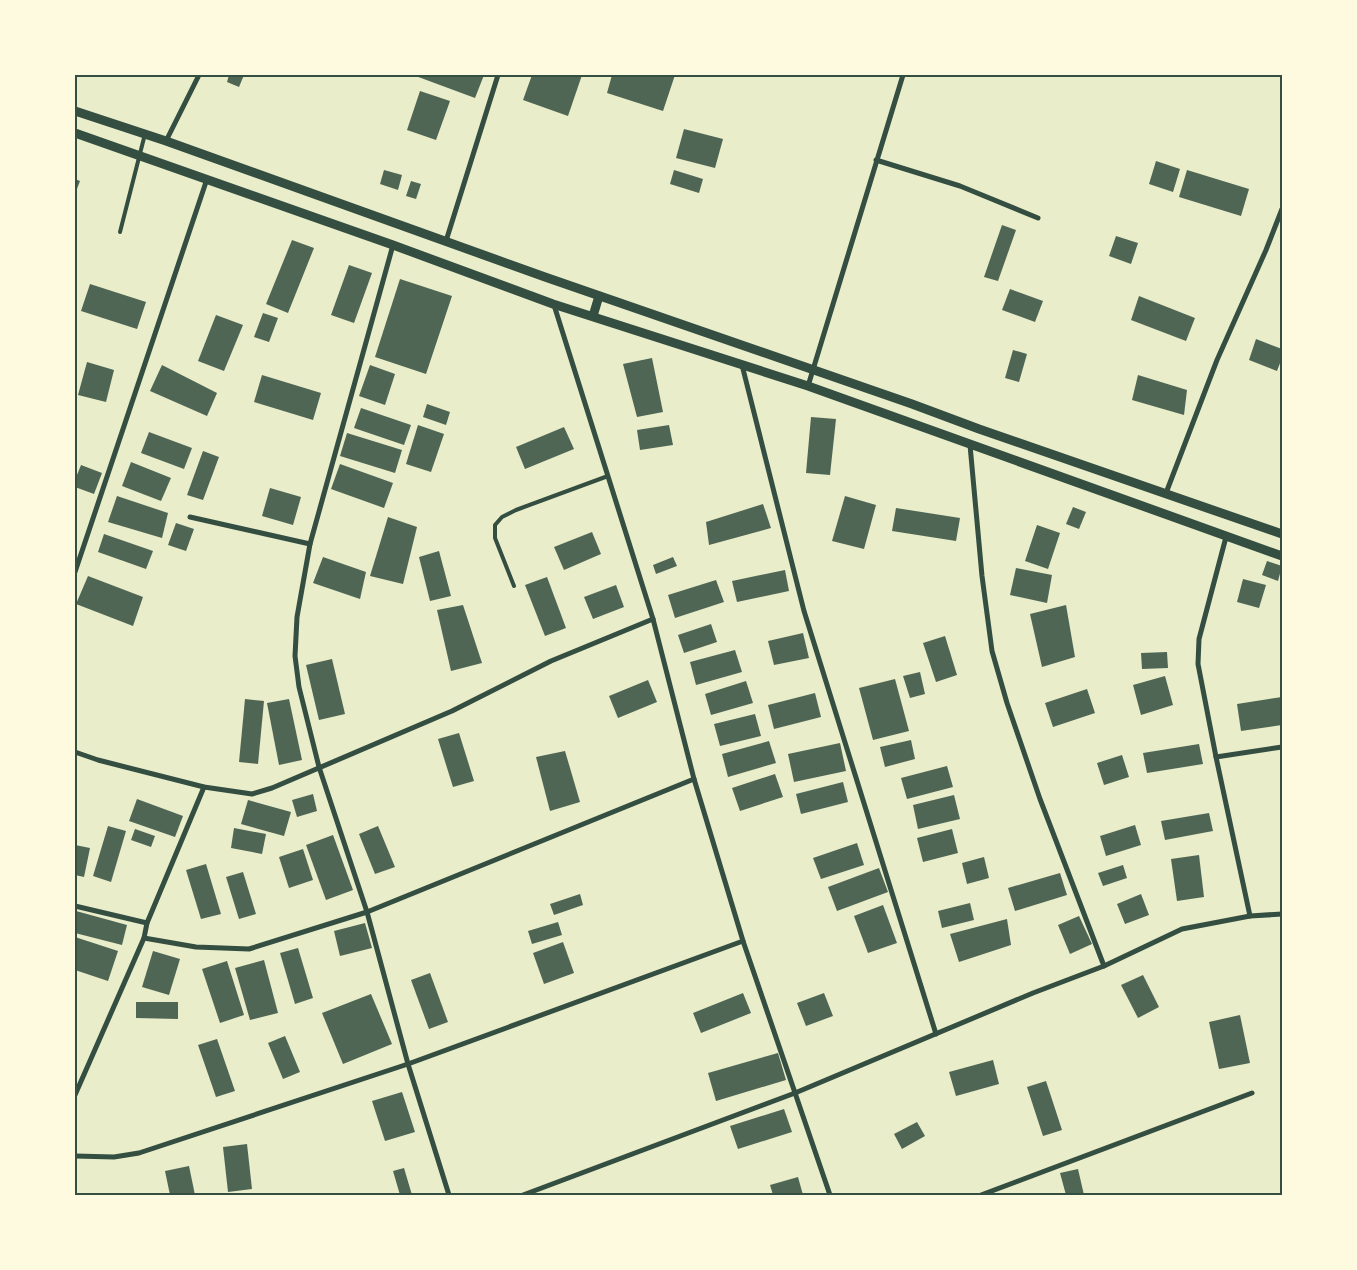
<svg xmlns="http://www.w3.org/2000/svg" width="1357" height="1270" font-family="'Noto Sans',sans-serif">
<rect width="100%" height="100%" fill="#e9edc9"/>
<g fill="#4f6655">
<path d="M229 75H244L239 87 227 82Z"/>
<path d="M413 75H484L475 98Z"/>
<path d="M532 75H582L568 116 523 100Z"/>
<path d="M612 75H675L663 111 607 93Z"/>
<path d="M420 91 450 101 436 140 407 130Z"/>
<path d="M684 129 723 139 715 168 676 158Z"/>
<path d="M1156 161 1180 169 1173 192 1149 184Z"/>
<path d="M384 170 402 175 398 190 380 184Z"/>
<path d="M674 170 703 179 699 193 670 184Z"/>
<path d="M1187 170 1249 189 1241 216 1179 197Z"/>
<path d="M75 179 80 181 75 194Z"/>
<path d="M411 181 421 184 416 199 406 196Z"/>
<path d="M1002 225 1016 230 998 281 984 277Z"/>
<path d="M1116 236 1138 243 1131 264 1109 256Z"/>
<path d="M292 240 314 248 288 313 266 304Z"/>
<path d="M349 265 372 273 354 323 331 315Z"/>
<path d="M400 279 452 296 426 374 375 357Z"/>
<path d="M90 284 146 302 137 329 81 311Z"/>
<path d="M1010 289 1043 301 1035 322 1002 310Z"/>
<path d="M1139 296 1195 318 1186 341 1131 320Z"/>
<path d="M263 313 278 318 269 342 254 337Z"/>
<path d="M216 315 243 325 224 371 198 361Z"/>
<path d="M1256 339 1282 349V358L1277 371 1249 360Z"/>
<path d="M1013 350 1027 354 1019 382 1005 378Z"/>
<path d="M652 358 663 412 637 417 623 364Z"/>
<path d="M87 362 114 370 106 402 78 395Z"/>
<path d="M162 365 217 393 207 416 150 391Z"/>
<path d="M370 365 395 374 385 405 359 396Z"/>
<path d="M262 375 321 393 313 420 254 402Z"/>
<path d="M1138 375 1187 390 1184 415 1132 400Z"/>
<path d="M427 404 450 412 446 425 423 417Z"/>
<path d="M361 408 411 425 404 445 354 428Z"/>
<path d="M811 417 836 419 830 475 806 473Z"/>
<path d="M418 425 444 434 431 472 406 464Z"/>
<path d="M669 425 673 445 640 450 637 430Z"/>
<path d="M564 427 574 449 525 469 516 447Z"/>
<path d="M149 432 192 448 184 469 141 453Z"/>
<path d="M347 433 402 450 395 473 340 456Z"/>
<path d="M203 451 219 457 203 500 187 495Z"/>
<path d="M131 462 171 478 161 501 122 486Z"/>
<path d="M340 464 393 483 384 508 331 489Z"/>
<path d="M81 465 102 473 94 494 75 487V480Z"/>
<path d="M270 488 301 497 293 525 262 516Z"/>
<path d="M117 496 168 513 162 538 108 522Z"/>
<path d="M845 496 876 505 864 549 832 541Z"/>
<path d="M763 504 771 528 709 545 706 522Z"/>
<path d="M1073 507 1086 512 1079 529 1066 524Z"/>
<path d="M896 508 960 518 956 541 892 531Z"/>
<path d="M388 517 417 527 403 584 370 576Z"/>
<path d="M176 523 194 529 186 551 168 545Z"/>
<path d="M1037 525 1060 533 1048 569 1025 561Z"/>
<path d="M592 532 601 554 564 570 554 547Z"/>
<path d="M104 534 153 551 146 569 98 552Z"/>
<path d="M439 551 451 596 430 601 419 557Z"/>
<path d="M323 557 366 572 360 599 313 583Z"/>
<path d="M673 557 677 566 656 574 653 565Z"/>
<path d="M1267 561 1282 566 1278 581 1262 575Z"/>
<path d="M1016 568 1052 575 1047 603 1010 595Z"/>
<path d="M785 570 789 591 737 602 732 581Z"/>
<path d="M88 576 143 597 133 626 76 604Z"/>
<path d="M547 577 566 628 545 636 525 585Z"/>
<path d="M1243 579 1266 585 1259 608 1237 602Z"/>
<path d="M716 580 724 602 675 618 668 595Z"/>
<path d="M616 585 624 607 593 619 584 597Z"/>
<path d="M463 605 482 663 451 671 437 610Z"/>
<path d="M1066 605 1075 657 1042 667 1030 614Z"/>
<path d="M711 624 717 642 684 653 678 635Z"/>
<path d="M803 633 809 658 774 665 768 641Z"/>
<path d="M945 636 957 675 936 682 923 643Z"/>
<path d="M735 650 742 672 696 685 690 662Z"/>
<path d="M1167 652 1168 668 1142 669 1141 653Z"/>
<path d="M332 659 345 714 319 720 306 665Z"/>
<path d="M920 672 925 694 910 698 903 676Z"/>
<path d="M1165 676 1173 705 1141 715 1133 685Z"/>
<path d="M895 679 909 731 873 740 859 688Z"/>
<path d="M648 680 657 702 618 718 609 696Z"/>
<path d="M746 681 753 703 711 715 705 694Z"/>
<path d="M1087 689 1095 713 1053 727 1045 703Z"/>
<path d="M815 693 821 717 774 729 768 705Z"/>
<path d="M1282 697V725L1241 731 1237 704Z"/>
<path d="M245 699 264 701 258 764 239 762Z"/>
<path d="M289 699 302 760 279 765 267 703Z"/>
<path d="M755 714 761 736 720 746 714 724Z"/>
<path d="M459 733 474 781 453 787 438 739Z"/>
<path d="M911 740 915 759 885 767 880 747Z"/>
<path d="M769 741 776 763 728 777 722 754Z"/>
<path d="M840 743 846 771 794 782 788 754Z"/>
<path d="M1199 744 1203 764 1147 773 1143 753Z"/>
<path d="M565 751 580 802 550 811 536 757Z"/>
<path d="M1122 755 1129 777 1104 785 1097 763Z"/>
<path d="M947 766 953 787 907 799 901 778Z"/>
<path d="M775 774 783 797 740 811 732 788Z"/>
<path d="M843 782 848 802 801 814 796 794Z"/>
<path d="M313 794 317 811 297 817 292 800Z"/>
<path d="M954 795 960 819 918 829 913 805Z"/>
<path d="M137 799 183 816 175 837 129 821Z"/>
<path d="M248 800 291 812 284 836 241 824Z"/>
<path d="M1209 813 1213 831 1165 840 1161 821Z"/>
<path d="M1135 825 1141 845 1106 856 1100 836Z"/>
<path d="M108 826 126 831 111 882 93 876Z"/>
<path d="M378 826 395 867 375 874 359 834Z"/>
<path d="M234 828 266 834 262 854 231 848Z"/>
<path d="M135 829 155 836 151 847 131 840Z"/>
<path d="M952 829 958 853 923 862 917 838Z"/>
<path d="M333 835 353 890 326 900 306 845Z"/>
<path d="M857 843 864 865 821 879 813 858Z"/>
<path d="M75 845 90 848 84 877 75 875Z"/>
<path d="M303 849 313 880 289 888 279 857Z"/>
<path d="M1199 855 1204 897 1177 901 1171 859Z"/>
<path d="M984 857 989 878 967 884 962 863Z"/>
<path d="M206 864 221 914 201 919 186 870Z"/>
<path d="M1123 865 1127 878 1103 886 1098 873Z"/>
<path d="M879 868 888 892 837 911 828 887Z"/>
<path d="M243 872 256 914 239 919 226 877Z"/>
<path d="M1060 873 1067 895 1015 911 1008 888Z"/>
<path d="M580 894 583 905 554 915 550 904Z"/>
<path d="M1141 894 1149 915 1125 924 1117 904Z"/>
<path d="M970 903 974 920 942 928 938 911Z"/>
<path d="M883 905 897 943 868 953 854 916Z"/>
<path d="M76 911 127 925 122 945 75 933Z"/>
<path d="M1079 916 1092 944 1070 954 1058 925Z"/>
<path d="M1007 919 1011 945 959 962 950 934Z"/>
<path d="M558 922 562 935 532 944 528 931Z"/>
<path d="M365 923 372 948 340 956 334 931Z"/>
<path d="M75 937 118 951 108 981 75 970Z"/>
<path d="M563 942 574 973 544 984 533 953Z"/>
<path d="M298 948 313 998 295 1004 280 953Z"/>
<path d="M153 951 180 959 169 995 142 987Z"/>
<path d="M264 960 278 1013 250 1020 235 968Z"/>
<path d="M227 961 244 1015 220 1023 202 969Z"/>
<path d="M430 973 448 1022 429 1029 411 980Z"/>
<path d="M1143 975 1159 1007 1138 1018 1121 985Z"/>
<path d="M743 993 751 1013 701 1033 693 1013Z"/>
<path d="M824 993 833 1016 806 1026 797 1003Z"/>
<path d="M371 994 392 1044 343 1064 322 1013Z"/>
<path d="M136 1002H178V1019L136 1018Z"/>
<path d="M1240 1015 1250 1063 1219 1069 1209 1022Z"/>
<path d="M285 1036 300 1072 283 1079 268 1043Z"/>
<path d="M217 1039 235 1091 216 1097 198 1045Z"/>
<path d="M778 1053 786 1080 716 1101 708 1073Z"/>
<path d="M993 1060 999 1084 956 1096 949 1072Z"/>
<path d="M1046 1081 1062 1130 1043 1136 1027 1087Z"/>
<path d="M402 1092 415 1132 385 1141 372 1101Z"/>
<path d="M784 1109 792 1132 738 1149 730 1126Z"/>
<path d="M917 1122 925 1136 902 1149 894 1134Z"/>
<path d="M247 1144 252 1189 228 1192 223 1147Z"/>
<path d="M189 1166 195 1195H170L165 1171Z"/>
<path d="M404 1168 412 1195H400L393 1171Z"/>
<path d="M1078 1169 1084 1195H1066L1060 1173Z"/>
<path d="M798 1177 803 1195H773L770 1185Z"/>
</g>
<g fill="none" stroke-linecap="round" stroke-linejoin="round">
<g stroke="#344e41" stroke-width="4">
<path d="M120 232 145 134"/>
<path d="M514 586 495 538V525L502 517 516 510 608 476"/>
</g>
<g stroke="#344e41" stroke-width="5">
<path d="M166 141 199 75"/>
<path d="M876 160 960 186 1038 218"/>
<path d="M446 241 498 75"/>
<path d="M393 245 310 544 297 617 295 656 299 687 319 767 367 912 408 1064 449 1195"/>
<path d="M554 305 653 619 694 779 743 941 830 1195"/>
<path d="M742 365 804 611 936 1034"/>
<path d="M808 386 903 75"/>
<path d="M970 445 982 576 992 651 1007 703 1040 799 1104 966"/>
<path d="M1166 493 1217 360 1266 250 1282 209"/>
<path d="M190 517 310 544"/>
<path d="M1226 537 1199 639 1198 664 1216 757 1250 916"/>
<path d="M75 572 207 179"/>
<path d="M75 752 98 760 204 787 252 794 272 788 452 711 551 661 653 619"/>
<path d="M1216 757 1282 747"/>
<path d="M75 906 147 923"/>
<path d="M144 938 196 947 249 949 367 912 694 779"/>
<path d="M75 1095 144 938 147 923 204 787"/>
<path d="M75 1156 114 1157 139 1153 408 1064 743 941"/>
<path d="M523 1195 795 1093 1033 993 1104 966 1182 929 1250 916 1282 914"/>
<path d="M981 1195 1252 1093"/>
</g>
<g stroke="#344e41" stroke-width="9">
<path d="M75 111 166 141 545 277 912 404 979 429 1282 534"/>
<path d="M75 133 393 245 553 304 808 386 1282 556"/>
<path d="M593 316 599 296"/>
</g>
</g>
<rect width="1357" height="1270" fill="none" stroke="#fefae0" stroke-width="152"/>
<rect x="76" y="76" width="1205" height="1118" fill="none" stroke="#344e41" stroke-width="2"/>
</svg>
